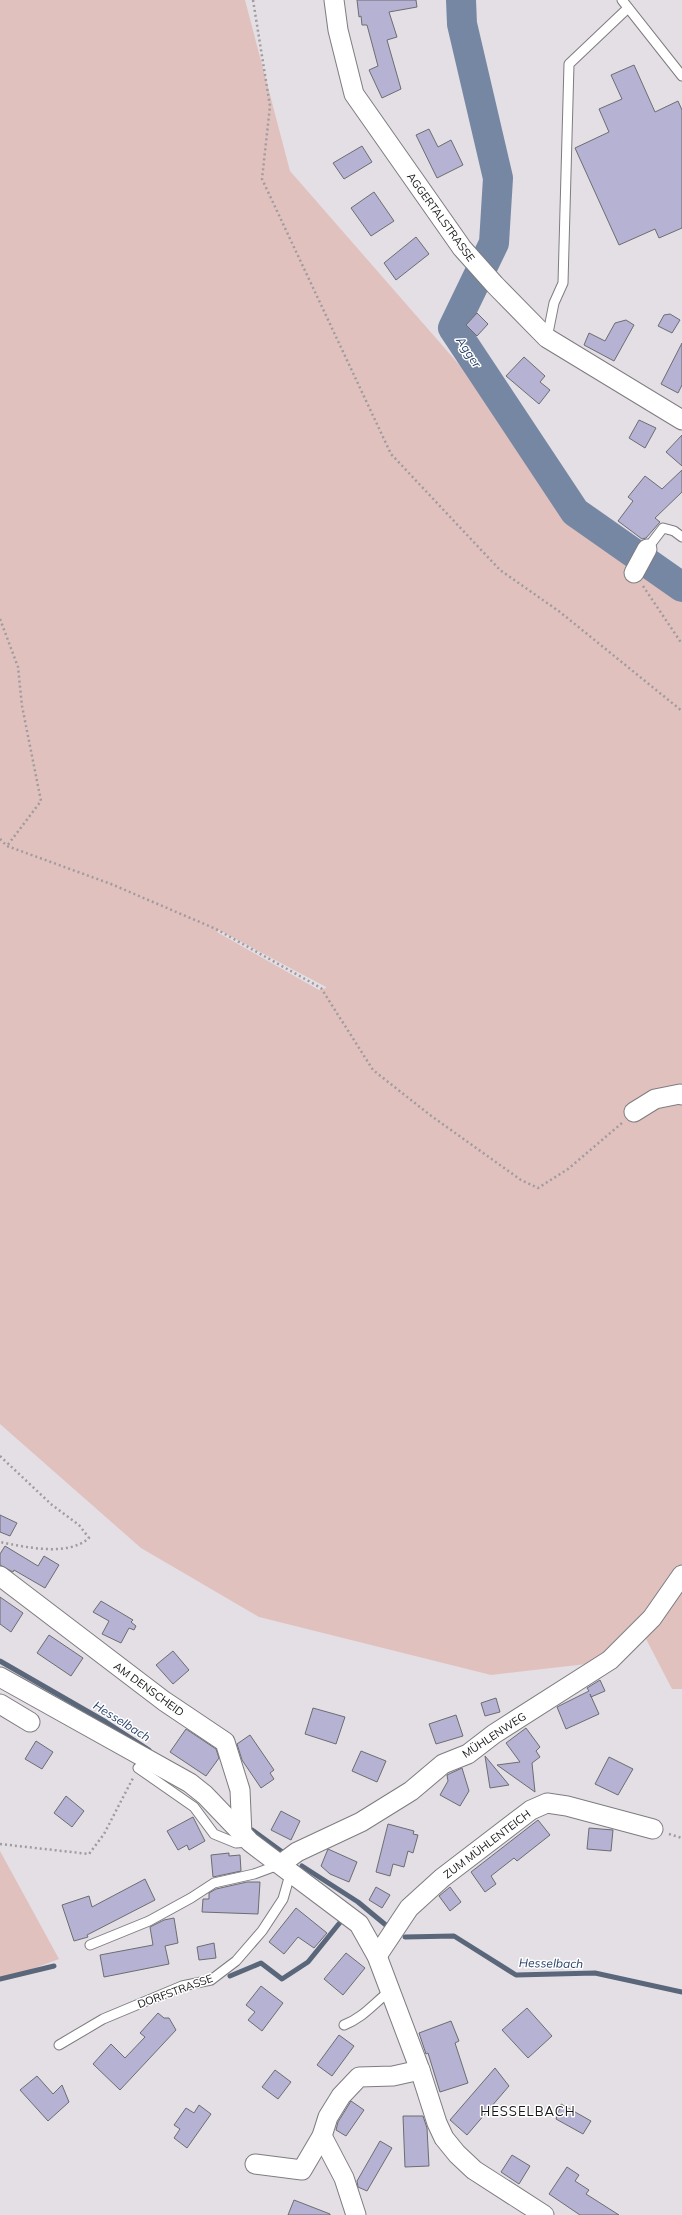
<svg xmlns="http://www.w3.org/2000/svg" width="682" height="2215" font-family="Mulish,sans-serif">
<rect width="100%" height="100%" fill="#e3dfe4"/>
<g fill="#e1c1be" fill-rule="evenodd">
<path d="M0 0H245L290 171 586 510 682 573V1571L604 1662 491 1675 259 1617 141 1548 0 1424ZM219 930 326 987V988L319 990 217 932Z"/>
<path d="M682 1579V1689H672L643 1633Z"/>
<path d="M0 1851 59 1959 0 1981Z"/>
</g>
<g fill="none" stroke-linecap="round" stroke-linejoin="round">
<g stroke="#5a667a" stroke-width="5">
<path d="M0 1661 106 1722 149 1750"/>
<path d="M252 1830 285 1854"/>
<path d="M302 1866 358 1902 387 1926"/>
<path d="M405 1937 454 1936 516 1975 595 1973 682 1992"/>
<path d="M230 1976 261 1963 282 1979 308 1962 342 1920"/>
<path d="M0 1979 54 1966"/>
</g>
<path stroke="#7687a3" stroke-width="30" d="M461 0 462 24 498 178 494 243 453 328 575 512 682 587"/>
</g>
<g fill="#b5b2d3" stroke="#6d6d71">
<path d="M357 0H416L417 7 389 12 397 37 387 40 401 89 382 98 369 70 378 66 367 25H362L361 16 359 17Z"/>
<path d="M634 65 655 112 678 101 682 110V228L659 238 655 229 619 245 575 148 609 132 599 109 622 99 611 75Z"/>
<path d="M429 129 438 147 451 140 463 165 437 178 416 135Z"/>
<path d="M362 146 372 162 344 179 333 163Z"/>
<path d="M374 192 394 221 371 236 351 208Z"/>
<path d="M416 237 429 254 396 280 384 263Z"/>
<path d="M477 313 488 324 477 336 466 325Z"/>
<path d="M670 314 680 320 672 333 658 326 664 315Z"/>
<path d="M626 320 634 325 614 361 584 345 589 333 605 341 615 323Z"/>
<path d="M682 343V385L678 393 661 384Z"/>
<path d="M524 357 545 376 540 382 550 390 539 404 506 376Z"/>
<path d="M639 420 656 428 645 448 629 438Z"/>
<path d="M682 435V466L666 452Z"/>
<path d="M682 470V492L655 518 660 522 646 538 642 539 618 521 633 501 628 497 645 476 662 489Z"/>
<path d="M0 1515 17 1523 10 1536 0 1532Z"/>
<path d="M5 1546 38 1566 44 1556 59 1565 45 1588 14 1570 13 1572 0 1565V1554Z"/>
<path d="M0 1597 23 1613 11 1632 0 1624Z"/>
<path d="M101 1601 133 1620 131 1622 136 1626 134 1630 129 1628 121 1643 102 1634 109 1621 93 1612Z"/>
<path d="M49 1635 83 1658 71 1676 37 1653Z"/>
<path d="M173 1651 189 1670 173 1684 156 1665Z"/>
<path d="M600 1680 605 1691 591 1697 590 1694 599 1714 566 1729 557 1707 589 1691 587 1688Z"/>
<path d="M496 1698 500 1712 485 1716 481 1703Z"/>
<path d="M313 1708 345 1717 336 1744 305 1734Z"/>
<path d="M456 1715 463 1736 436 1744 429 1724Z"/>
<path d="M526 1728 540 1747 536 1751 540 1757 532 1763 535 1792 497 1765 520 1762 506 1743Z"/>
<path d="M186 1729 216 1749 219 1758 206 1776 170 1752Z"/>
<path d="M250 1735 274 1770 270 1773 274 1779 261 1788 242 1760 237 1744Z"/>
<path d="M36 1741 53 1752 42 1769 25 1759Z"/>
<path d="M361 1751 386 1761 377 1782 352 1771Z"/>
<path d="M485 1756 509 1785 490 1788Z"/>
<path d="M609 1757 633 1769 618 1795 595 1784Z"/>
<path d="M462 1768 469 1791 460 1806 440 1795 448 1781 447 1775Z"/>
<path d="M66 1796 84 1811 72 1827 54 1813Z"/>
<path d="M281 1811 300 1821 291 1840 271 1830Z"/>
<path d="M193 1817 205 1841 189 1850 187 1845 178 1850 167 1831Z"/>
<path d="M538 1820 550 1835 517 1861 514 1858 491 1876 496 1884 485 1892 471 1872Z"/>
<path d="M388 1824 414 1831 413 1834 418 1835 413 1853 408 1851 404 1867 393 1864 390 1876 376 1872Z"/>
<path d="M589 1828 613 1830 611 1851 587 1849Z"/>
<path d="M328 1849 357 1862 349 1882 330 1874 321 1866Z"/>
<path d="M229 1853V1856L240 1855 241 1871 213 1877 211 1855Z"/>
<path d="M145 1879 155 1900 87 1935 88 1937 74 1941 62 1905 89 1896 92 1907Z"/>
<path d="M247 1882H260L258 1914 202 1912 203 1899H209V1893L216 1889Z"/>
<path d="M376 1887 390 1895 382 1908 369 1900Z"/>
<path d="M450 1887 461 1902 450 1911 439 1896Z"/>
<path d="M296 1908 327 1933 314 1948 298 1937 284 1954 269 1942Z"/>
<path d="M174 1918 178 1943 165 1946 169 1964 104 1977 100 1955 153 1945 150 1927 164 1920Z"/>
<path d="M214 1943 216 1958 199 1960 197 1947Z"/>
<path d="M346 1953 365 1968 343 1995 324 1979Z"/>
<path d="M261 1986 283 2003 262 2031 248 2020 255 2012 246 2005Z"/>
<path d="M527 2008 552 2036 528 2058 502 2030Z"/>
<path d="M158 2013 164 2018H169L176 2030 120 2090 93 2064 111 2044 125 2058 145 2037 140 2033Z"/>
<path d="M451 2021 459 2041 455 2043 468 2083 440 2092 428 2053 426 2054 419 2033Z"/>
<path d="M339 2035 354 2046 332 2076 317 2065Z"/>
<path d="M495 2068 509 2086 467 2135 450 2120Z"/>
<path d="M275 2070 291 2082 278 2099 262 2087Z"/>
<path d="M37 2076 53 2094 62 2085 69 2102 48 2121 20 2090Z"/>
<path d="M351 2101 364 2110 346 2136 336 2130 338 2122Z"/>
<path d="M561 2104 591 2121 583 2134 556 2119Z"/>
<path d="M199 2105 211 2114 187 2148 174 2138 180 2129 174 2125 186 2108 194 2113Z"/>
<path d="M403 2116H423L427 2128 429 2166 405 2167Z"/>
<path d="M380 2141 392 2148 367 2191 358 2187 357 2181Z"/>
<path d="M512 2155 530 2166 519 2184 501 2172Z"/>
<path d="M567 2167 579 2175 575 2181 589 2190 586 2194 619 2215H580L549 2194Z"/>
<path d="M294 2200 330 2214V2215H288Z"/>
</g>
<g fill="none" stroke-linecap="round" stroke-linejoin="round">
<defs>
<g id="service">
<path d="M622 0 682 76"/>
<path d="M547 338 554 303 563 283 569 64 628 8"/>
<path d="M647 549 663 528 674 531 682 537"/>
<path d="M138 1768 194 1807 214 1834 236 1843 249 1842"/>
<path d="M90 1945 149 1921 191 1898 214 1883 254 1874 281 1864"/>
<path d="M344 2025C363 2018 374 2003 390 1991"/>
<path d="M59 2045 103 2019 182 1986 211 1980 236 1961 262 1931 283 1899 291 1871"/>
</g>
<g id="minor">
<path d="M334 0 338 30 354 94 462 248 495 285 547 338 682 420"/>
<path d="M634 573 647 549"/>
<path d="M634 1112 655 1099 680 1094 682 1095"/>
<path d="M0 1576 164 1701 225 1742 240 1790 242 1835"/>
<path d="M0 1677 190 1783 205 1795 250 1842 359 1924 377 1956 420 2070 437 2123 444 2138 457 2154 474 2170 544 2215"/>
<path d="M0 1704 30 1722"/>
<path d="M281 1864 297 1852 361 1822 411 1791 443 1764 468 1754 494 1734 610 1660 652 1618 682 1575"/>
<path d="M377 1956 409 1908 442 1878 531 1810 547 1803 567 1806 653 1829"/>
<path d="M322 2136 344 2178 356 2215"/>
<path d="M255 2164 302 2170 322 2136 328 2117 341 2096 359 2077 393 2076 420 2070"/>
</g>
</defs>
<use href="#service" stroke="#7f7c80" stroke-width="11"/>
<use href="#minor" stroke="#7f7c80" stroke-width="21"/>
<g stroke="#9e9c9f" stroke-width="2.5" stroke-dasharray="2 3" stroke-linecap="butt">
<path d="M253 0 270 106 262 179 391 454 500 570 560 612 682 711"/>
<path d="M643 586 682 644"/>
<path d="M0 619 18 667 22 706 41 801 7 846"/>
<path d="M0 839 7 846 111 884 216 929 321 988 373 1070 430 1115 521 1180 538 1188 568 1169 622 1123"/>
<path d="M0 1456 52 1505 79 1525 89 1538C68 1557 25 1547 0 1542"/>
<path d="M669 1834 682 1838"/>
<path d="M0 1844 89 1854 104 1834 133 1778"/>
</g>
<use href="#service" stroke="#fff" stroke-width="9"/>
<use href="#minor" stroke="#fff" stroke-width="19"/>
</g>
<g text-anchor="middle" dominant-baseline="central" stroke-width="3" stroke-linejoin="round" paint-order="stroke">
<g font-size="11" fill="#191819" stroke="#fff">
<text transform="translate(441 217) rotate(54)">AGGERTALSTRASSE</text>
<text transform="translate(149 1689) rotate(36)">AM DENSCHEID</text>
<text transform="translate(494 1735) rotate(-33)">MÜHLENWEG</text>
<text transform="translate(487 1844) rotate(-37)">ZUM MÜHLENTEICH</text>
<text transform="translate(175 1991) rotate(-20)">DORFSTRASSE</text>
</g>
<g font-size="12" font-style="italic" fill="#28416a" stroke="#fff">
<text transform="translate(469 352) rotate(56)">Agger</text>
<text transform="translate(122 1721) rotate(32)">Hesselbach</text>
<text transform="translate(551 1963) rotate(1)">Hesselbach</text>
</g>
<g font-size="13" letter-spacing="1" fill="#191819" stroke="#fff">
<text x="528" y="2111">HESSELBACH</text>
</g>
</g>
</svg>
